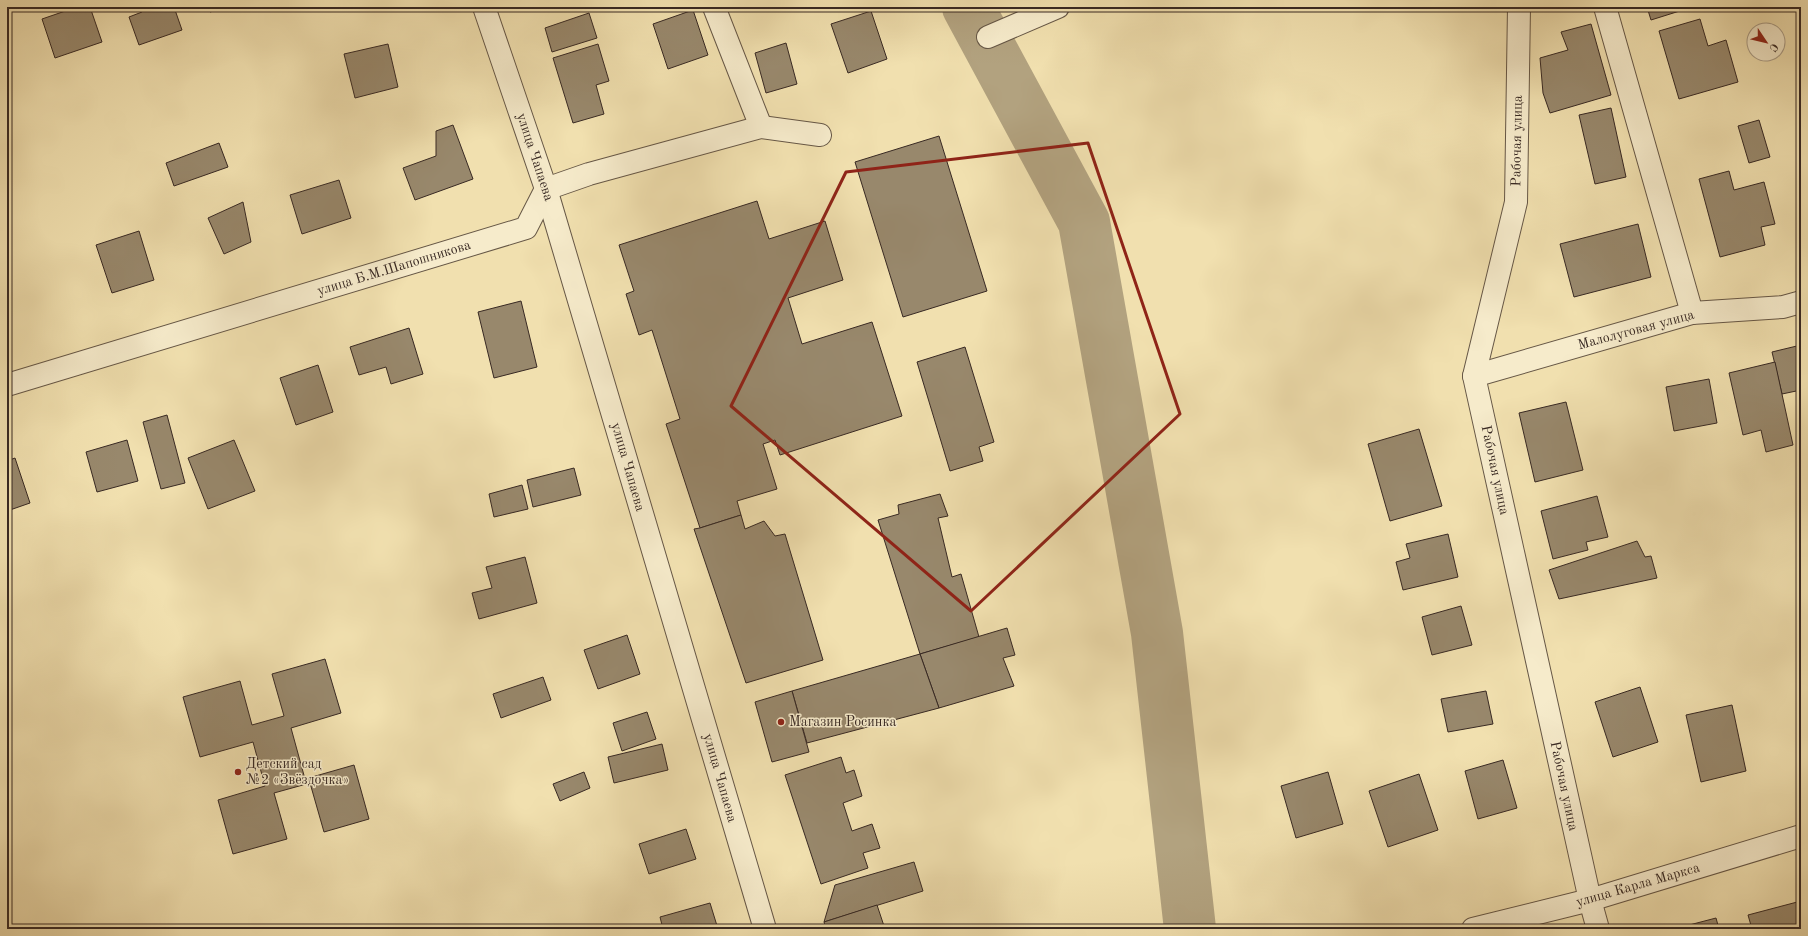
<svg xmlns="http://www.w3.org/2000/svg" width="1808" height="936" font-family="'Old Standard TT',serif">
<rect width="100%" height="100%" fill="#f1e0af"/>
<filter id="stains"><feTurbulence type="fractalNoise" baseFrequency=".005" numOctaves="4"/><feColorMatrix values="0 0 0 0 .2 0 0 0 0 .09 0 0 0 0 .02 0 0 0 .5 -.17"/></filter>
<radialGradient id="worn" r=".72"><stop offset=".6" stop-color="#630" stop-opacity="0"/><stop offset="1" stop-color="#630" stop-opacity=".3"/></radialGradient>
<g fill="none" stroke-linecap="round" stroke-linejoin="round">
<path stroke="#b2a27f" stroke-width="52" d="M968 7 1084 222 1157 633 1190 929"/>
</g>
<g fill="#98886c" stroke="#382923">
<path d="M77 7H90L102 42 55 58 42 19Z"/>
<path d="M140 7H174L182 30 139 45 129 17 142 12Z"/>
<path d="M209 7H228L210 12Z"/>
<path d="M361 7H376L362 11Z"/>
<path d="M1647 7H1686V9L1651 20Z"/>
<path d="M693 10 708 55 668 69 653 24Z"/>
<path d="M871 11 887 59 848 73 831 24Z"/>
<path d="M589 13 597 38 552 52 545 28Z"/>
<path d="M1700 19 1708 46 1726 40 1738 82 1679 99 1659 31Z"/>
<path d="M1591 24 1611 95 1550 113 1543 93 1540 58 1568 50 1561 32Z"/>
<path d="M786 43 797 84 766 93 755 53Z"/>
<path d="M388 44 398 87 355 98 344 54Z"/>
<path d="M598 44 609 81 596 85 604 114 573 123 553 58Z"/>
<path d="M1611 108 1626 177 1595 184 1579 115Z"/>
<path d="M1759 120 1770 157 1749 163 1738 126Z"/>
<path d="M453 125 473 179 415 200 403 168 436 156V131Z"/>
<path d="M939 136 987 291 903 317 855 162Z"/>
<path d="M219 143 228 167 174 186 166 163Z"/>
<path d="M1729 171 1734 190 1764 182 1775 224 1761 227 1765 245 1720 257 1699 179Z"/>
<path d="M339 180 351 218 302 234 290 195Z"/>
<path d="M757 201 769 239 825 221 843 280 788 298 802 344 872 322 902 416 780 455 775 440 763 444 777 489 737 501 741 515 700 528 666 424 680 419 652 330 639 335 626 294 634 291 619 245Z"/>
<path d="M243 202 251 242 224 254 208 218Z"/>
<path d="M1638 224 1651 277 1574 297 1560 244Z"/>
<path d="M139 231 154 280 112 293 96 245Z"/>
<path d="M521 301 537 367 494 378 478 312Z"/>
<path d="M409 328 423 374 391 384 386 367 359 375 350 347Z"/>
<path d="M1801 345V390L1782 394 1772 352Z"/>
<path d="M965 347 994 442 979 447 983 461 950 471 917 362Z"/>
<path d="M1775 362 1793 445 1766 452 1761 430 1743 435 1729 373Z"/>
<path d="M318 365 333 412 296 425 280 378Z"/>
<path d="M1709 379 1717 423 1674 431 1666 387Z"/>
<path d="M1566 402 1583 470 1535 482 1519 413Z"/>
<path d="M167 415 185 483 161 489 143 422Z"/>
<path d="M1419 429 1442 506 1390 521 1368 444Z"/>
<path d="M127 440 138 481 97 492 86 452Z"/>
<path d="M234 440 255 491 208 509 188 458Z"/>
<path d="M15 458 30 503 7 511V461Z"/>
<path d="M574 468 581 495 533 507 527 480Z"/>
<path d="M522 485 528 509 494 517 489 494Z"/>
<path d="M940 494 948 516 938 518 952 577 961 574 979 637 920 654 878 520 899 514 898 505Z"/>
<path d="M1597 496 1608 537 1586 542 1588 550 1553 559 1541 511Z"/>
<path d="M741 515 745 529 764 521 775 536 785 534 823 660 746 683 694 529 700 528Z"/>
<path d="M1448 534 1458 577 1403 590 1396 562 1410 558 1406 544Z"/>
<path d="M1637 541 1645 557 1651 556 1657 578 1559 599 1549 570Z"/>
<path d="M525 557 537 603 479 619 472 593 492 588 486 567Z"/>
<path d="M1461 606 1472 645 1432 655 1422 617Z"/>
<path d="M1007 628 1015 655 1003 658 1014 686 939 708 920 654Z"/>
<path d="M627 635 640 674 598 689 584 650Z"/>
<path d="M920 654 939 708 807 743 792 691Z"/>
<path d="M325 659 341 713 291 728 305 779 354 765 369 819 324 832 310 783 274 793 287 839 233 854 218 800 265 786 253 742 200 757 183 697 240 681 252 725 284 716 272 674Z"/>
<path d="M543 677 551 700 501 718 493 694Z"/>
<path d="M1640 687 1658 742 1613 757 1595 702Z"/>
<path d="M792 691 809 752 772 762 755 702Z"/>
<path d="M1486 691 1493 724 1448 732 1441 699Z"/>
<path d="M1732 705 1746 771 1701 782 1686 715Z"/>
<path d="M647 712 656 739 622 751 613 723Z"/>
<path d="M662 744 668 770 614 783 608 757Z"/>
<path d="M841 757 846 773 854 770 862 796 843 803 852 831 872 824 880 848 863 853 868 868 821 884 785 775Z"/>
<path d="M1503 760 1517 808 1478 819 1465 771Z"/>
<path d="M584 772 590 788 560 801 553 784Z"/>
<path d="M1328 772 1343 824 1296 838 1281 786Z"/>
<path d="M1419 774 1438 830 1388 847 1369 791Z"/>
<path d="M686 829 696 859 649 874 639 844Z"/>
<path d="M914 862 923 891 824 922 835 885Z"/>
<path d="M1801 901V929H1752L1748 915Z"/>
<path d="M710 903 718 929H663L660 917Z"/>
<path d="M877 905 885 929H826L824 922Z"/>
<path d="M1716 918 1719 929H1674Z"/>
</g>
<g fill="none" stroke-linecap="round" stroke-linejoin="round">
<defs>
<g id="minor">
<path d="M484 7 546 189 765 929"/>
<path d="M714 7 761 127"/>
<path d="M1519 7 1516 202 1474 376 1590 900 1598 929"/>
<path d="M1605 7 1692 313"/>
<path d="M988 37 1058 7"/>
<path d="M1474 376 1692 313 1783 307 1801 302"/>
<path d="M7 385 526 228 546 189 589 174 761 127 820 135"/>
<path d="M1473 929 1590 900 1801 836"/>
</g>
</defs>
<use href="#minor" stroke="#665746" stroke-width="24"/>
<use href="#minor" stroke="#f6ebcb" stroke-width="22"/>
</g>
<path fill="none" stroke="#8f2418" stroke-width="3" stroke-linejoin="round" d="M1088 143 1180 414 971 611 731 406 846 172Z"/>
<g fill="#8f2418" stroke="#f6ebcb" stroke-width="1.5">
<circle cx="781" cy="722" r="4"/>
<circle cx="238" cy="772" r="4"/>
</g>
<g text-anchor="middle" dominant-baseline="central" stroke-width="3" stroke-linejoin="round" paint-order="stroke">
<g font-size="14" fill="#382923" stroke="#f6ebcb">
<text transform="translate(1517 141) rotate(-89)">Рабочая улица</text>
<text transform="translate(535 157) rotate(72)">улица Чапаева</text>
<text transform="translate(394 268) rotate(-17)">улица Б.М.Шапошникова</text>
<text transform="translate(1636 330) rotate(-15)">Малолуговая улица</text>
<text transform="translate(628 467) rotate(74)">улица Чапаева</text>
<text transform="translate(1495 470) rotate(78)">Рабочая улица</text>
<text transform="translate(720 778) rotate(74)">улица Чапаева</text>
<text transform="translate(1564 786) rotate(78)">Рабочая улица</text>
<text transform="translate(1638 885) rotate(-16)">улица Карла Маркса</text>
</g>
<g font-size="14" fill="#382923" stroke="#f6ebcb" text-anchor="start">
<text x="789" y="722">Магазин Росинка</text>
<text x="246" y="764">Детский сад<tspan x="246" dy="16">№2 «Звёздочка»</tspan></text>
</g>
</g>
<rect width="1808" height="936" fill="none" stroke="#f1e0af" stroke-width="24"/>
<rect x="8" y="8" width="1792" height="920" fill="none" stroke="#382923" stroke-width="2"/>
<rect x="12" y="12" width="1784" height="912" fill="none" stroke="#382923"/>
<g transform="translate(1766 42) rotate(125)"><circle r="19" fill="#f6ebcb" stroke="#aa9d88"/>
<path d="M0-3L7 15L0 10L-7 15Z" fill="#8f2418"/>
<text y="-6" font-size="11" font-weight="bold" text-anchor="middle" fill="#382923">С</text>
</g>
<rect width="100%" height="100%" filter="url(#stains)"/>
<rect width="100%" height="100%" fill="url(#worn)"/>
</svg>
